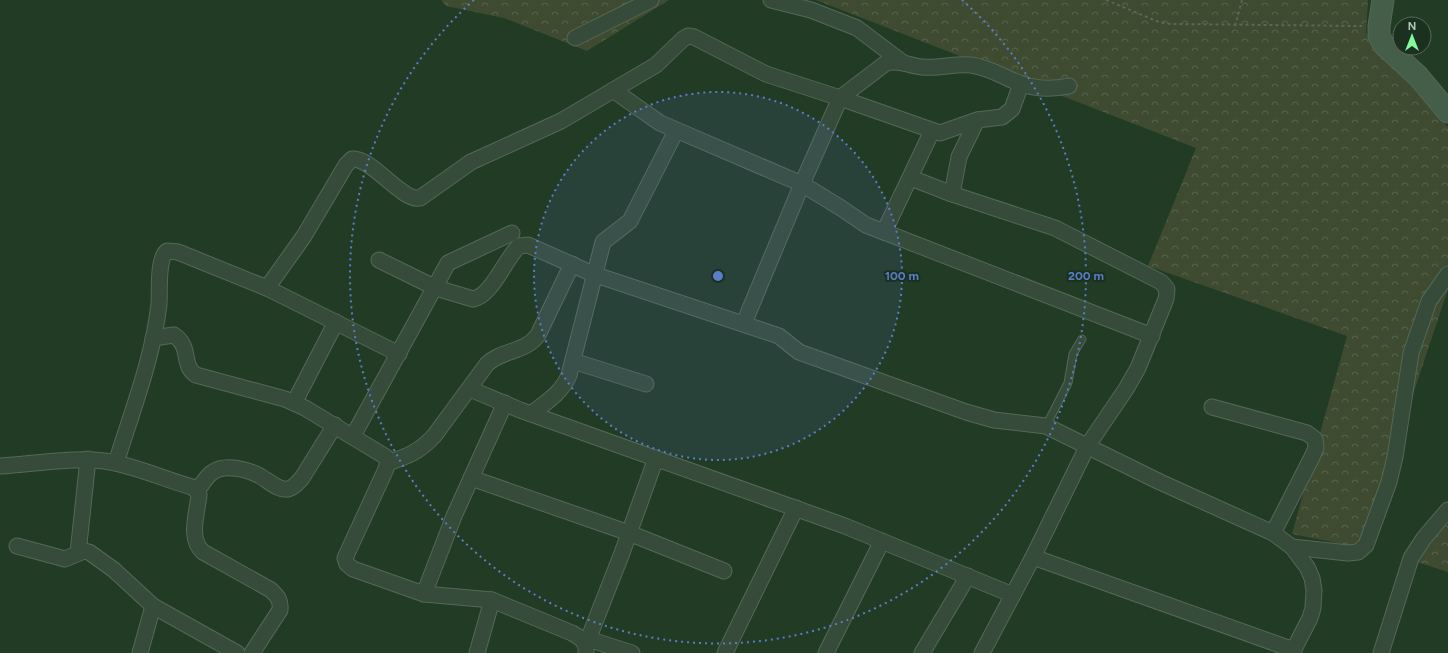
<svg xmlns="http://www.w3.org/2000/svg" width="1448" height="653" font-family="Figtree,sans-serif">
<defs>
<pattern id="forest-crowns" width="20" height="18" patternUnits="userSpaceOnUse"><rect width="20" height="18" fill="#3f4b30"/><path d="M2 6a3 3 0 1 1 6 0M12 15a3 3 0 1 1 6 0" fill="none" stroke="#58634c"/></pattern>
</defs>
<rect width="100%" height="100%" fill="#223b25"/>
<g fill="url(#forest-crowns)">
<path d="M441 0H669L587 51 504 18 446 6Z"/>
<path d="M816 0H1368L1366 33 1448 127V289L1362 548 1292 534 1347 336 1148 266 1196 148Z"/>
<path d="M1444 523 1448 526V572L1417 562 1424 546Z"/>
</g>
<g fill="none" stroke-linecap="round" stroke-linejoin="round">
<defs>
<path id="lane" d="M1046 426 1068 383 1073 354 1082 339"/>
<g id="street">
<path d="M771 0 811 10 857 28 902 62"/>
<path d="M575 38 651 0"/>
<path d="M613 90 660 123 802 184 841 208 866 225 1152 336"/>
<path d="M911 178 952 194 1055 228 1161 282 1167 289 1166 299 1138 368 1126 389 1088 445 1033 557 982 653"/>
<path d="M952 194 959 157 977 120"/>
<path d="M884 232 932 131"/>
<path d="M379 260 436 288 473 299C492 296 505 259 519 246L528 245 593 274 779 336 799 352 966 412 994 420 1046 426 1160 482 1273 533 1292 547 1307 567 1312 578 1314 590 1313 608 1310 618 1292 653"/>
<path d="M267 288 304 236 346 165 352 159C372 157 402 202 420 198L471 162 561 121 656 65 683 39 688 36 694 37 766 74 840 98 886 63C899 59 909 66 922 67 939 69 955 63 971 65 987 67 1000 75 1014 81 1032 89 1050 90 1069 86"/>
<path d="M744 323 802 184 840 98 940 133 977 120 1002 117 1012 109 1021 84"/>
<path d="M153 338 174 335C192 347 181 366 196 375L285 399 305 408 386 457 388 463 385 471 345 558 347 564 353 569 424 594 492 600 572 633C581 638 587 642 586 653"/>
<path d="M573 361 646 384"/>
<path d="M470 389 520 410 845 526 1013 595"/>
<path d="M294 403 336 322"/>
<path d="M1212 407 1307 433 1315 439 1316 448 1312 457 1273 533"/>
<path d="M531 414C546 402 561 394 569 375L603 242 630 221 676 131"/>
<path d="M353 436 448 263 512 233"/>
<path d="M116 463C132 411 153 358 159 304 160 291 157 259 167 251L178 252 267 288 399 354"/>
<path d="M388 463C408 456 419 452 434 436L487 364C503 349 525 353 538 335L572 264"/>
<path d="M0 466C34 464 70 457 104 461 134 465 163 479 192 487L197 491 199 495C197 514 188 539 203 552L271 590C278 597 281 600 280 610L252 653"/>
<path d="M471 478 629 533 724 571"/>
<path d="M197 491C202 485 206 476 213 472 225 463 249 470 260 476 268 480 278 491 288 489 294 488 298 482 302 478L335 425"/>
<path d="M17 546 65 559 84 551 89 552 114 570 153 606 237 653"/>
<path d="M1292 547 1348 553 1358 552 1366 545 1389 482 1395 457 1411 353 1429 301 1448 274"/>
<path d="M78 553 88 459"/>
<path d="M1033 557 1294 650"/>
<path d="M424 594 454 516 505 403"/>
<path d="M588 639 632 653"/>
<path d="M586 645 622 553 656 458"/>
<path d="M140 653 153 606"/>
<path d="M477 653 492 600"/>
<path d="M725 653 796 508"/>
<path d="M826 653 882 541"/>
<path d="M922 653 968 576"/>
<path d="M1381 653 1411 558 1424 538 1448 510"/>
</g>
<path id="secondary" d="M1383 0 1379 26V36L1384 45 1418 76 1448 112"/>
</defs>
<use href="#lane" stroke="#546957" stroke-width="9"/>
<use href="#street" stroke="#546957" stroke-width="17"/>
<use href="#secondary" stroke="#546957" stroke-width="23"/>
<g stroke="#596953" stroke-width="2" stroke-dasharray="3 3" stroke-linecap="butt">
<path d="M1106 0 1159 22 1171 24 1362 26"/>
<path d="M1235 26 1242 0"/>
</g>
<use href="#lane" stroke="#364b39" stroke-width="7"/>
<use href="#street" stroke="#364b39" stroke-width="15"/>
<use href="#secondary" stroke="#445e49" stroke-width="21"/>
</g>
<circle cx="718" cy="276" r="184" fill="#587eca" fill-opacity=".12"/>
<g fill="none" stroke="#587eca" stroke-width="2" stroke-dasharray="2 4">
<circle cx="718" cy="276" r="184"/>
<path d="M962 0A368 368 0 1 1 474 0"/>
</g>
<circle cx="718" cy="276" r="6" fill="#587eca" stroke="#1b301e" stroke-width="2"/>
<g font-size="12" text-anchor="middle" font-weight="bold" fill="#587eca" stroke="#1b301e" stroke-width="4" stroke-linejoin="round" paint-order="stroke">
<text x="902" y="280">100 m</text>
<text x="1086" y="280">200 m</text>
</g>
<g transform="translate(1412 36)"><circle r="19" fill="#1b301e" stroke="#576c5a"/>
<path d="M0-3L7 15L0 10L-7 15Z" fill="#85f898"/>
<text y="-6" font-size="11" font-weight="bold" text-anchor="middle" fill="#b1c7b5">N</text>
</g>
</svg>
